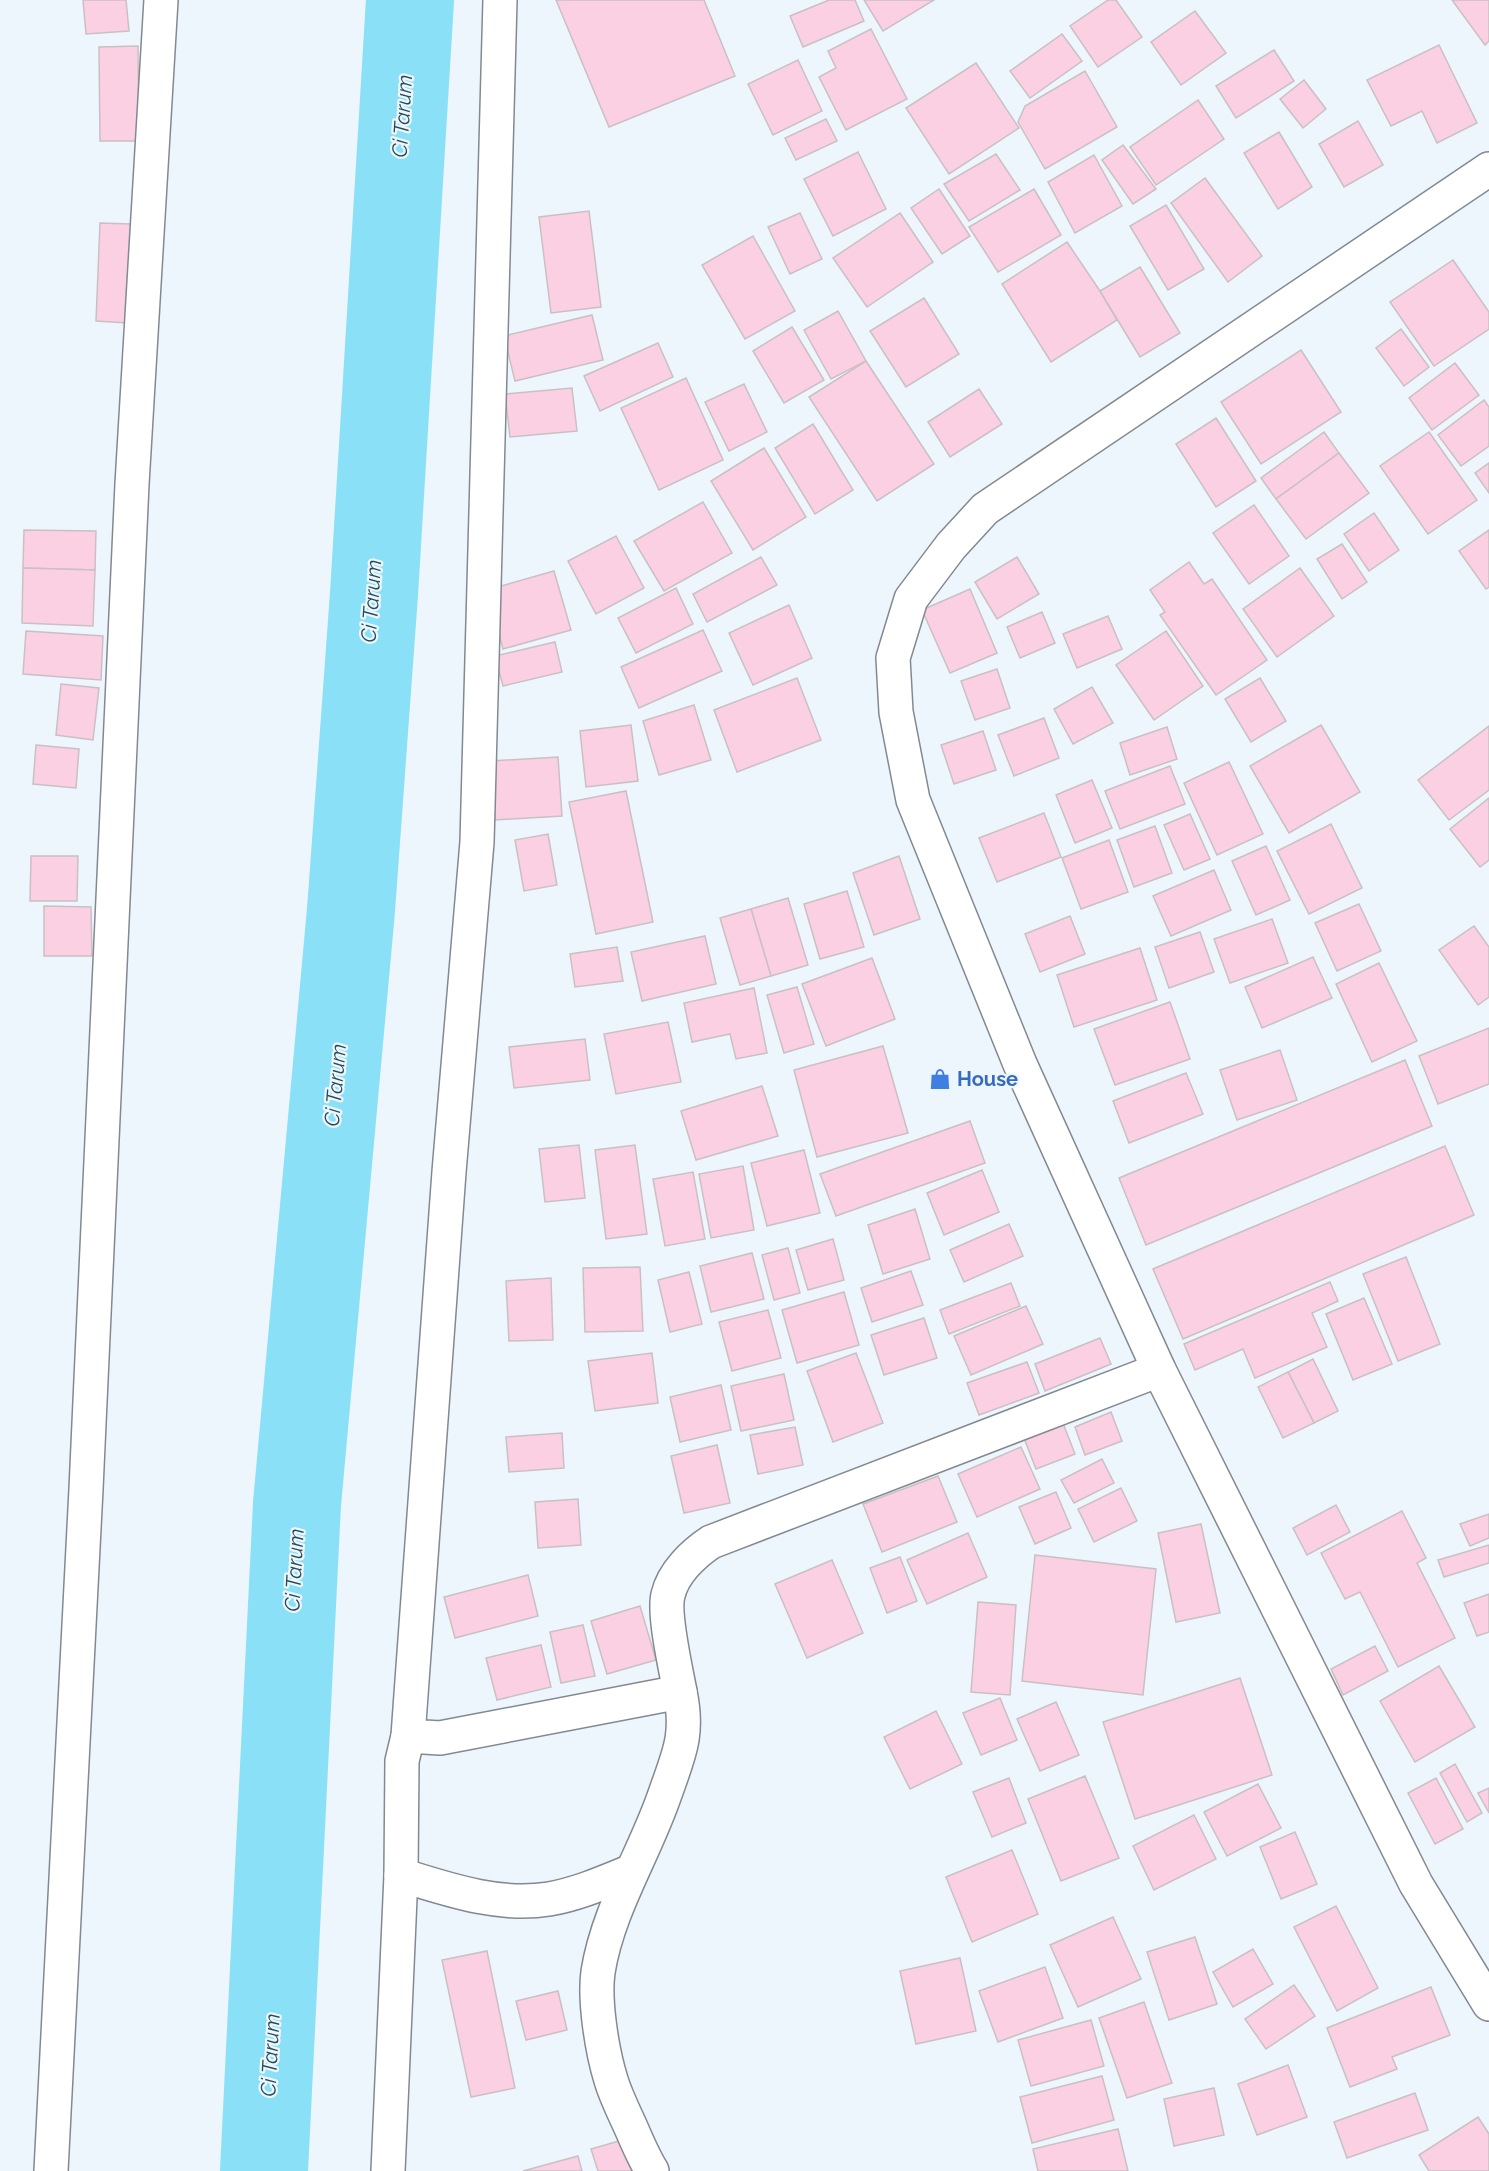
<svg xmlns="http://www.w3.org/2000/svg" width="1489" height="2171" font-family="Raleway,sans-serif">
<rect width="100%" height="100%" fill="#eef6fd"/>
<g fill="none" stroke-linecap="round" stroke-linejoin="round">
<path stroke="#8ae0f6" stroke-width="88" d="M264 2171 297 1504 351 910 374 594 410 0"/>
</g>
<g fill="#fbd0e2" stroke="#cac0c4" stroke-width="1.5">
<path d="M83 0H126L129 31 86 34Z"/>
<path d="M556 0H704L735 76 609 127Z"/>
<path d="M829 0H855L864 21 803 47 790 16Z"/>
<path d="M864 0H934L883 31Z"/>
<path d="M1108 0H1116L1142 37 1098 67 1070 26Z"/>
<path d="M1452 0H1489V41L1485 45Z"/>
<path d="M1195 11 1226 53 1181 85 1151 42Z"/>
<path d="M871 29 907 99 846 130 819 77 836 68 828 51Z"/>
<path d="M1062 34 1082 61 1030 98 1010 71Z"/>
<path d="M1439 45 1477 123 1437 143 1422 111 1391 126 1367 80Z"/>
<path d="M138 46 139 141H100L99 47Z"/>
<path d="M1274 50 1294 81 1236 118 1216 86Z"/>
<path d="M798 60 822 111 773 135 748 84Z"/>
<path d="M976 63 1019 128 949 174 906 108Z"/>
<path d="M1085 71 1117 127 1045 169 1018 122 1025 106Z"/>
<path d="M1304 80 1326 109 1303 128 1280 99Z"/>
<path d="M1198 100 1224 139 1156 185 1130 147Z"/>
<path d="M826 119 837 141 796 160 785 138Z"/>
<path d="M1358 121 1383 165 1344 187 1319 144Z"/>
<path d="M1279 132 1312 187 1278 209 1244 153Z"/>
<path d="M1123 145 1156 189 1133 204 1102 160Z"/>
<path d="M858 152 886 209 833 236 804 179Z"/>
<path d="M996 154 1020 190 969 221 944 184Z"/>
<path d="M1094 155 1122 206 1075 233 1048 182Z"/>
<path d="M1205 178 1262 256 1228 282 1171 203Z"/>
<path d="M939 189 970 236 942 254 911 208Z"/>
<path d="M1034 189 1061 235 998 272 969 227Z"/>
<path d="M1166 205 1204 269 1168 290 1130 226Z"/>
<path d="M589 211 601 307 551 313 539 217Z"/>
<path d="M800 213 822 259 790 274 768 227Z"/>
<path d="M900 213 933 262 867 307 833 258Z"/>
<path d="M100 223 131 224 127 323 96 321Z"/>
<path d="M753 236 795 311 745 339 702 265Z"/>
<path d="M1067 242 1100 291 1117 320 1051 362 1002 284Z"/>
<path d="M1453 260 1489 312V329L1434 366 1390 302Z"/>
<path d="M1140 267 1180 333 1140 357 1100 291Z"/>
<path d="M924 298 959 354 906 387 870 331Z"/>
<path d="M838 311 866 361 831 379 804 330Z"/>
<path d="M592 315 603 360 515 381 504 336Z"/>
<path d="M792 327 824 380 784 403 753 351Z"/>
<path d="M1401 329 1429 367 1404 386 1376 348Z"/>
<path d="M658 343 673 377 600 411 584 376Z"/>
<path d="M1301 350 1341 412 1261 464 1221 402Z"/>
<path d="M866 361 934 464 877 501 809 397Z"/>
<path d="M1455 363 1479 395 1432 430 1409 398Z"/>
<path d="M686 378 723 460 659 490 621 408Z"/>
<path d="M744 384 767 432 729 451 705 402Z"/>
<path d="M572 388 577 431 510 437 505 394Z"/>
<path d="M979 389 1002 424 950 457 928 422Z"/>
<path d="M1484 400 1489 407V446L1461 466 1438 435Z"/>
<path d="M1216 418 1256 481 1216 507 1176 444Z"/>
<path d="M813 424 853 490 815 514 775 448Z"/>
<path d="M1324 432 1339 453 1276 499 1261 478Z"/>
<path d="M1429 432 1477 500 1428 534 1380 466Z"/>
<path d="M764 448 806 517 753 550 711 481Z"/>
<path d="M1339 453 1369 493 1306 539 1276 499Z"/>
<path d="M1489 463V493L1475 473Z"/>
<path d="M703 502 732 553 664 591 634 541Z"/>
<path d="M1254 505 1289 556 1249 584 1213 533Z"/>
<path d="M1374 513 1399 550 1369 571 1344 534Z"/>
<path d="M24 530 96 531 95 570 23 568Z"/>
<path d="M1489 530V587L1486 589 1459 551Z"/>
<path d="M616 536 644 588 596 614 568 561Z"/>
<path d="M1342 544 1367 582 1342 599 1317 559Z"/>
<path d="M761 557 777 585 707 622 693 594Z"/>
<path d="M1017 557 1039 594 997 619 975 582Z"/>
<path d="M1189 562 1204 584 1212 579 1267 660 1216 695 1160 615 1165 612 1150 590Z"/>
<path d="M23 568 95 570 93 626 22 623Z"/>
<path d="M1300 568 1334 616 1277 657 1243 609Z"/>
<path d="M554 571 571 630 503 649 487 590Z"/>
<path d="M676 588 693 624 636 653 618 618Z"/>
<path d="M970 589 997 653 950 673 922 610Z"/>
<path d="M789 605 812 658 753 685 729 633Z"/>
<path d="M1042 612 1055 643 1020 658 1007 627Z"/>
<path d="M1108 616 1122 649 1077 668 1063 634Z"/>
<path d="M703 630 722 671 639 708 621 667Z"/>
<path d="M26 631 103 636 101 680 23 674Z"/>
<path d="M1166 631 1203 686 1154 720 1116 665Z"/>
<path d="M555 642 562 672 503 686 495 656Z"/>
<path d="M997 669 1010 708 975 720 961 681Z"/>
<path d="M797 678 821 740 737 772 714 710Z"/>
<path d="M1260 678 1286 721 1251 742 1225 699Z"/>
<path d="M61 684 99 688 93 740 56 735Z"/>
<path d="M1092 687 1113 723 1073 744 1054 709Z"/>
<path d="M694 705 711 760 659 775 643 721Z"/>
<path d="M1044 718 1059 758 1014 776 998 735Z"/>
<path d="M631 725 638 781 586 787 580 731Z"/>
<path d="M1321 725 1360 792 1289 833 1250 766Z"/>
<path d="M1489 726V790L1449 820 1418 780Z"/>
<path d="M1167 727 1177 759 1130 775 1120 743Z"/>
<path d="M983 731 996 770 954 784 941 745Z"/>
<path d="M36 745 79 749 76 788 33 784Z"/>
<path d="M558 757 562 816 495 820 491 761Z"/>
<path d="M1229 762 1263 834 1217 855 1184 783Z"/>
<path d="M1170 766 1185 804 1120 829 1105 791Z"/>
<path d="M1092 780 1112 828 1075 843 1056 795Z"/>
<path d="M626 791 653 922 596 934 569 802Z"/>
<path d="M1489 798V860L1480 867 1450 829Z"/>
<path d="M1044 813 1061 857 997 882 979 838Z"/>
<path d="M1190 814 1210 859 1184 870 1164 825Z"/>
<path d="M1331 824 1362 888 1309 914 1277 851Z"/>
<path d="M1155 826 1172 873 1134 887 1117 840Z"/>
<path d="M548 834 557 885 524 891 515 840Z"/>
<path d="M1109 840 1128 892 1081 909 1062 858Z"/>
<path d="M1266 846 1290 900 1256 915 1232 861Z"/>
<path d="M31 856H78L77 901H30Z"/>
<path d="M899 856 920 919 874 935 853 873Z"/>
<path d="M1214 870 1231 910 1171 936 1153 896Z"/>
<path d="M847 891 864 947 820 959 804 904Z"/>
<path d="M788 898 808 965 771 976 751 909Z"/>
<path d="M1359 904 1381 951 1337 971 1315 923Z"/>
<path d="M44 906 91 907 92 956H44Z"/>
<path d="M751 909 771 976 740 985 720 918Z"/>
<path d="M1070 916 1085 954 1040 972 1025 934Z"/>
<path d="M1272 919 1288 963 1230 983 1214 939Z"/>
<path d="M1474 926 1489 947V997L1478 1005 1439 950Z"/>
<path d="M1200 932 1214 972 1169 988 1155 947Z"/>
<path d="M705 936 716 984 642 1001 631 952Z"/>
<path d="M617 947 623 981 575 987 570 954Z"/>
<path d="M1140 948 1157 1000 1074 1027 1057 975Z"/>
<path d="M1313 957 1332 998 1262 1028 1245 987Z"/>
<path d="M872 958 895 1019 826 1046 802 984Z"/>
<path d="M1379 963 1417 1041 1372 1062 1336 984Z"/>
<path d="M797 987 814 1044 784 1053 767 995Z"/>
<path d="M754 988 767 1053 736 1059 730 1034 692 1042 684 1003Z"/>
<path d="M1170 1002 1190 1059 1115 1085 1094 1029Z"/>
<path d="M668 1022 681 1082 616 1094 604 1034Z"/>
<path d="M1489 1028V1084L1438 1104 1419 1056Z"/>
<path d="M585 1039 590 1080 514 1088 509 1047Z"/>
<path d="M883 1046 908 1133 817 1157 794 1070Z"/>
<path d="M1280 1050 1297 1100 1237 1120 1220 1070Z"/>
<path d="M1405 1060 1432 1126 1146 1245 1119 1178Z"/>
<path d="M1186 1073 1203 1114 1129 1143 1113 1101Z"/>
<path d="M762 1086 778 1136 696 1160 681 1111Z"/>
<path d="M970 1121 985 1163 836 1216 820 1174Z"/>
<path d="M579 1145 585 1198 545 1202 539 1149Z"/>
<path d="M635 1145 647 1234 606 1239 595 1150Z"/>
<path d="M1445 1146 1474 1215 1183 1339 1153 1269Z"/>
<path d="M804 1150 820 1213 767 1226 751 1163Z"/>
<path d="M743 1166 754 1230 711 1238 699 1174Z"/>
<path d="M982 1170 999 1212 944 1235 927 1193Z"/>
<path d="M693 1172 705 1239 665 1246 653 1179Z"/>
<path d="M915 1209 930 1259 883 1274 868 1225Z"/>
<path d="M1009 1224 1023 1256 964 1282 950 1250Z"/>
<path d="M833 1239 844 1280 808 1290 796 1250Z"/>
<path d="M788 1248 800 1293 774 1300 762 1255Z"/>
<path d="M752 1253 764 1299 711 1312 700 1266Z"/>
<path d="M1406 1257 1440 1344 1398 1361 1363 1274Z"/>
<path d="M640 1267 643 1331 585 1332 583 1268Z"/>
<path d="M911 1271 923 1305 872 1322 861 1288Z"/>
<path d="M689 1272 702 1324 670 1332 658 1280Z"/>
<path d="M551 1278 553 1340 509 1341 506 1281Z"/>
<path d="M1330 1282 1338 1301 1312 1313 1327 1347 1255 1378 1243 1349 1195 1370 1184 1344Z"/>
<path d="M1011 1283 1020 1306 949 1334 940 1310Z"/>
<path d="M844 1292 859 1345 797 1363 782 1310Z"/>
<path d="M1364 1298 1392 1364 1353 1380 1326 1314Z"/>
<path d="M1026 1306 1043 1344 971 1375 954 1336Z"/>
<path d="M768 1310 781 1358 732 1371 719 1322Z"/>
<path d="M924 1318 937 1358 884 1375 871 1335Z"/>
<path d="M1100 1338 1111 1364 1045 1391 1035 1364Z"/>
<path d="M652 1353 658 1403 595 1411 588 1361Z"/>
<path d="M856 1353 883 1423 833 1442 807 1371Z"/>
<path d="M1313 1359 1338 1411 1314 1423 1288 1372Z"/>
<path d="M1027 1362 1039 1393 979 1415 967 1383Z"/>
<path d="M1288 1372 1314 1423 1283 1438 1258 1387Z"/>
<path d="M784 1374 794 1420 741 1431 731 1386Z"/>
<path d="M721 1385 731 1430 680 1442 670 1397Z"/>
<path d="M1111 1412 1122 1441 1085 1455 1075 1427Z"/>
<path d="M1061 1418 1075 1454 1036 1469 1022 1433Z"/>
<path d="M795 1427 803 1465 758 1474 750 1435Z"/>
<path d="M562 1433 564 1468 509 1472 506 1437Z"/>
<path d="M717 1445 730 1503 684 1513 671 1456Z"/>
<path d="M1021 1447 1040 1489 977 1517 958 1474Z"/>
<path d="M1102 1459 1114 1483 1074 1503 1061 1480Z"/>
<path d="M938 1476 957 1522 882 1552 863 1504Z"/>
<path d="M1121 1488 1137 1521 1094 1542 1078 1509Z"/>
<path d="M1056 1492 1071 1528 1035 1544 1019 1507Z"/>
<path d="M578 1499 581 1545 538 1548 535 1502Z"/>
<path d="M1336 1505 1350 1532 1307 1555 1293 1528Z"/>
<path d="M1402 1511 1426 1558 1417 1563 1455 1638 1398 1667 1360 1592 1345 1599 1321 1553Z"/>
<path d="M1489 1514V1538L1470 1546 1460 1524Z"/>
<path d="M1201 1524 1220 1613 1176 1622 1158 1533Z"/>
<path d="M968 1533 987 1577 927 1604 907 1560Z"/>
<path d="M1489 1545V1563L1444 1577 1438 1560Z"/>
<path d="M1035 1555 1156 1569 1143 1695 1022 1681Z"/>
<path d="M900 1557 917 1601 887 1613 870 1568Z"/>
<path d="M832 1560 863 1633 807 1658 775 1584Z"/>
<path d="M528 1575 538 1616 455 1638 444 1597Z"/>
<path d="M1489 1594V1632L1477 1636 1464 1603Z"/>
<path d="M978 1602 1016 1605 1010 1695 971 1692Z"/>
<path d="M640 1606 656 1660 607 1674 591 1621Z"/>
<path d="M583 1625 595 1676 561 1683 550 1632Z"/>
<path d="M541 1645 551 1687 497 1700 486 1658Z"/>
<path d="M1375 1646 1388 1671 1343 1695 1331 1669Z"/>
<path d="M1439 1666 1475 1727 1415 1762 1380 1701Z"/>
<path d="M1240 1678 1272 1775 1135 1819 1103 1722Z"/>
<path d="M1000 1698 1017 1740 981 1755 963 1713Z"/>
<path d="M1056 1702 1079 1755 1040 1771 1017 1719Z"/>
<path d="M936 1711 962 1764 910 1789 884 1737Z"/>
<path d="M1455 1764 1482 1813 1467 1822 1440 1773Z"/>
<path d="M1085 1776 1119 1858 1061 1881 1028 1799Z"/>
<path d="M1009 1778 1026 1823 992 1837 973 1792Z"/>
<path d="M1436 1778 1463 1829 1435 1844 1408 1793Z"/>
<path d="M1258 1784 1281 1828 1227 1856 1204 1812Z"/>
<path d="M1489 1788V1813L1478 1793Z"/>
<path d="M1194 1815 1216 1859 1154 1890 1133 1846Z"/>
<path d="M1295 1832 1317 1884 1281 1899 1260 1847Z"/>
<path d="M1012 1850 1038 1914 972 1942 946 1877Z"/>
<path d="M1336 1906 1378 1988 1337 2011 1294 1927Z"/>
<path d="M1113 1917 1141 1979 1078 2007 1050 1945Z"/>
<path d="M1195 1937 1217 2004 1169 2020 1147 1952Z"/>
<path d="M1253 1949 1273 1984 1233 2007 1213 1972Z"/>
<path d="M487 1951 515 2088 471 2097 442 1960Z"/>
<path d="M960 1958 976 2031 916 2044 900 1971Z"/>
<path d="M1045 1967 1063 2018 998 2042 979 1991Z"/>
<path d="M1294 1985 1315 2016 1266 2049 1245 2019Z"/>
<path d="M1431 1987 1450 2035 1392 2057 1397 2069 1350 2087 1327 2028Z"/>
<path d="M558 1991 567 2030 526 2040 516 2001Z"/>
<path d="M1144 2002 1172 2083 1127 2098 1099 2018Z"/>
<path d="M1091 2020 1104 2066 1031 2086 1018 2040Z"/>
<path d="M1288 2065 1307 2117 1257 2135 1238 2084Z"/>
<path d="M1102 2076 1114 2120 1032 2143 1020 2097Z"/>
<path d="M1214 2088 1224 2135 1174 2146 1164 2099Z"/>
<path d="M1415 2093 1428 2130 1347 2158 1334 2122Z"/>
<path d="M1478 2117 1489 2134V2171H1429L1419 2155Z"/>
<path d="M1118 2129 1128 2171H1038L1033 2149Z"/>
<path d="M626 2139 636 2171H598L591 2149Z"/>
<path d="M578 2156 582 2171H523Z"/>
</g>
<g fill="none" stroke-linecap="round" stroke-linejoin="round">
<defs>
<g id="street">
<path d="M500 0 477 842 449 1172 408 1736 440 1738 680 1692C676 1670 663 1614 668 1595 673 1573 693 1554 711 1542L1159 1370"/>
<path d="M401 1875C449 1890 499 1907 549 1899 578 1894 605 1882 632 1871"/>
<path d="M51 2171 86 1489 132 484 161 0"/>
<path d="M388 2171 401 1875 402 1761 408 1736"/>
<path d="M652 2171C644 2158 638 2144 632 2130 625 2114 616 2097 611 2080 602 2051 594 2001 598 1972 608 1909 645 1853 665 1794 679 1754 689 1735 680 1692"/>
</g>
<path id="primary" d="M1489 169 985 509 951 546 911 599 893 658 896 712 913 800 1020 1064 1159 1370 1416 1884 1489 2004"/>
</defs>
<use href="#street" stroke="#838991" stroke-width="36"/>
<use href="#primary" stroke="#838991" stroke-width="36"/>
<use href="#street" stroke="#fff" stroke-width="33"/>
<use href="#primary" stroke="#fff" stroke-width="33"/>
</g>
<defs>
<symbol id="shop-bare" viewBox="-9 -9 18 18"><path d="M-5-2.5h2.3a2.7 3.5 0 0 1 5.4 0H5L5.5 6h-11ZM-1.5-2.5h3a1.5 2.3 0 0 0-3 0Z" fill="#3f7fe0" stroke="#eef6fd" stroke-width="2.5" paint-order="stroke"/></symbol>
</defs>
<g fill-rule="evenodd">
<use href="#shop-bare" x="925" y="1064" width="30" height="30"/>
</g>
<g text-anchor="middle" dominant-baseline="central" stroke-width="4.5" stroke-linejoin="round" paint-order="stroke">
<g font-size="20" font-weight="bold" fill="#366cbe" stroke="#eef6fd" text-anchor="start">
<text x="957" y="1079">House</text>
</g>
<g font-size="21" font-style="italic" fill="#254c56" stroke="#eef6fd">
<text transform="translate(402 116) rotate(-86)">Ci Tarum</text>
<text transform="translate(371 601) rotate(-86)">Ci Tarum</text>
<text transform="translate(335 1085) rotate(-85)">Ci Tarum</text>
<text transform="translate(294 1570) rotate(-87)">Ci Tarum</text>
<text transform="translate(270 2055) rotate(-87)">Ci Tarum</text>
</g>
</g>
</svg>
